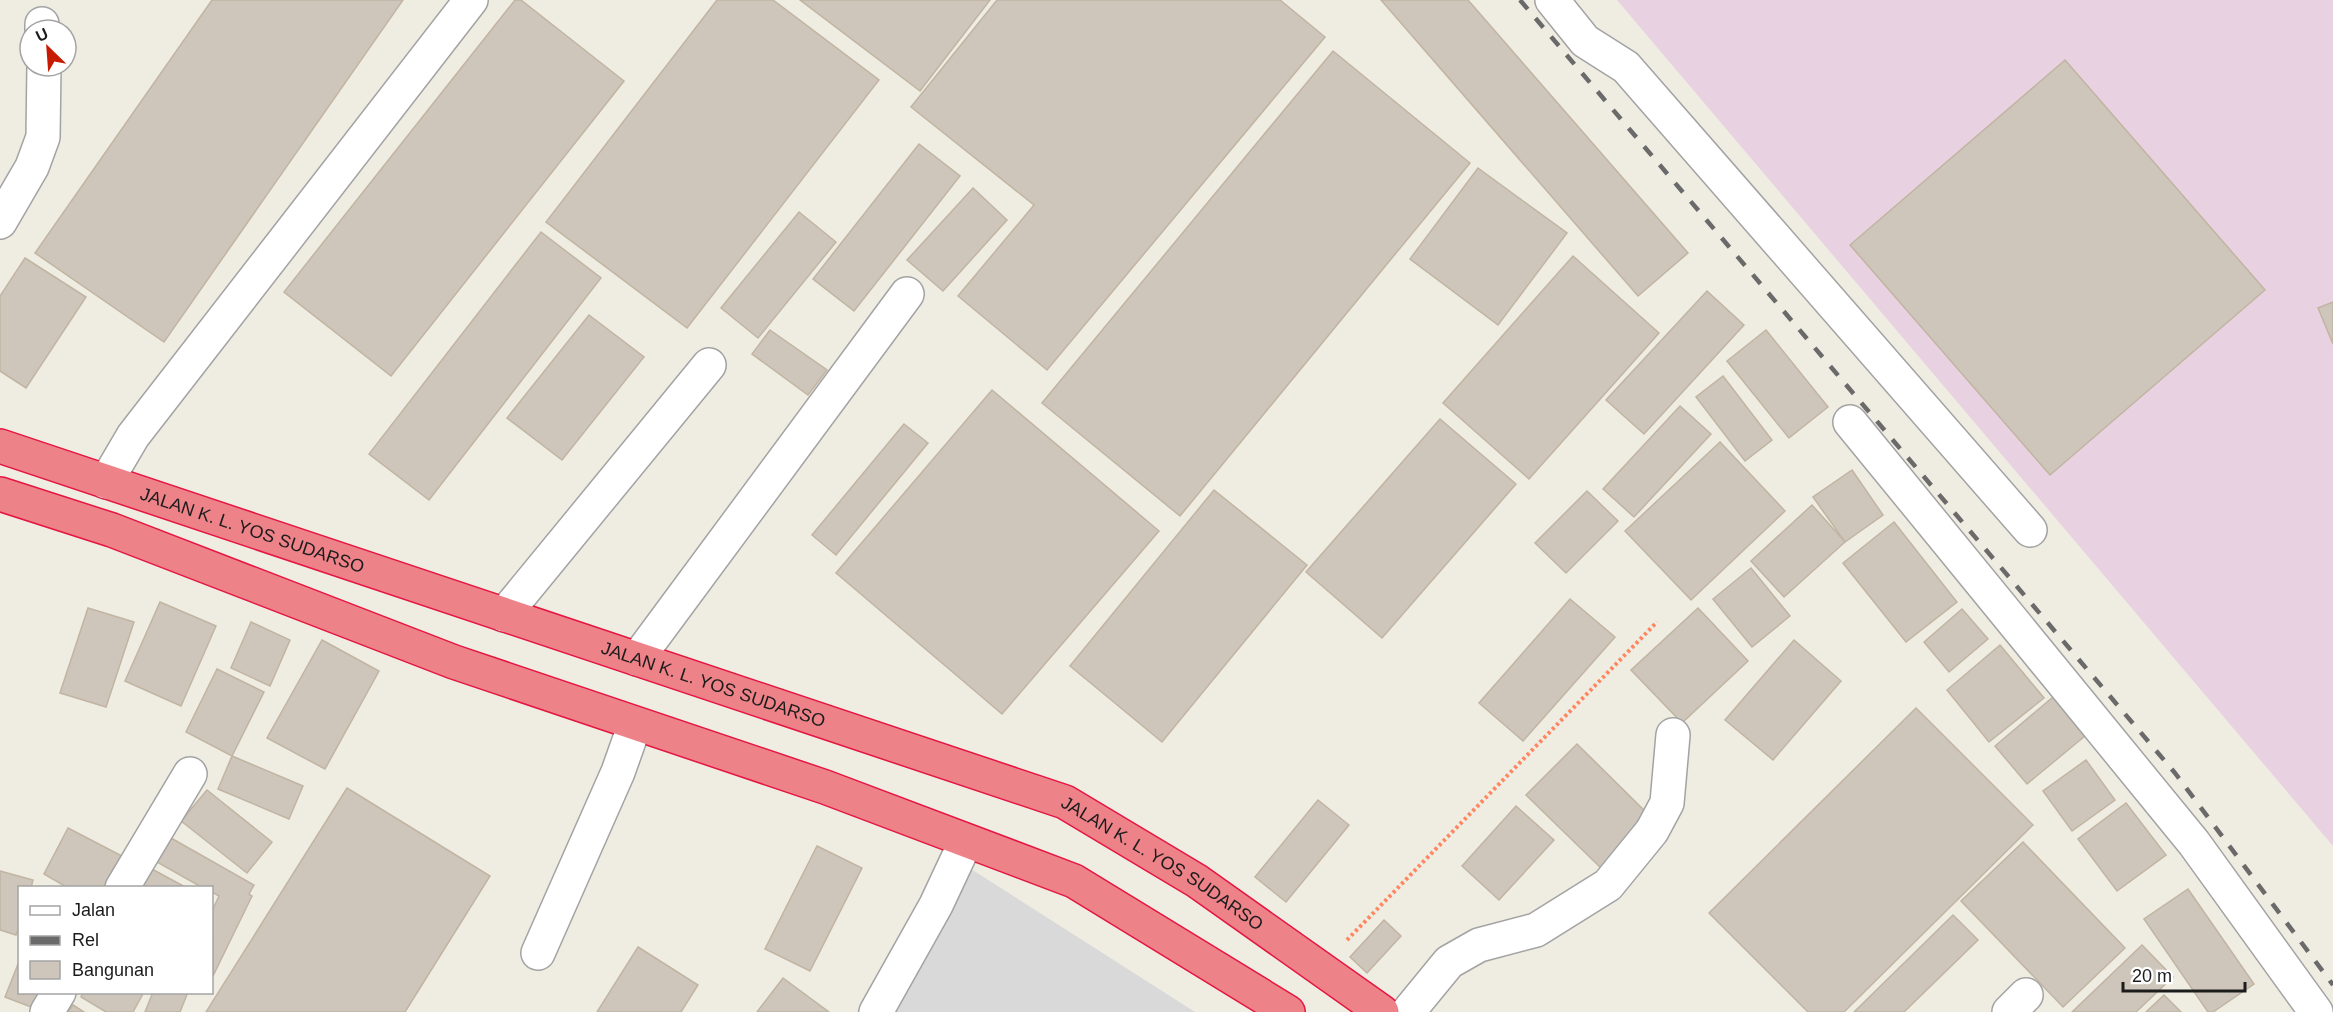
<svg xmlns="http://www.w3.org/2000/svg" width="2333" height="1012" font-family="Arial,sans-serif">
<rect width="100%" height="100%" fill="#efece1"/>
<path fill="#dad9d9" d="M949 855 1195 1012H857Z"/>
<path fill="#e8d2e1" d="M1617 0H2333V846Z"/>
<g fill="#cec6ba" stroke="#c1b4a2" stroke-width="1.5">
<path d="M212 0H403L164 342 35 253Z"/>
<path d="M515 0H521L624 81 391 376 284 292Z"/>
<path d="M717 0H773L879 80 687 328 546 222Z"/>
<path d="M800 0H990L920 91Z"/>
<path d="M997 0H1280L1325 37 1047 370 958 296 1034 205 911 107Z"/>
<path d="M1381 0H1468L1688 253 1638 296Z"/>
<path d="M1333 51 1470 163 1180 516 1042 403Z"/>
<path d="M2065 60 2265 290 2050 475 1850 245Z"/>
<path d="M919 144 960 176 854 311 813 279Z"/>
<path d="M1478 168 1567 233 1498 325 1410 259Z"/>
<path d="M973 188 1007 220 943 291 907 260Z"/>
<path d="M799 212 836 242 758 338 721 308Z"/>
<path d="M541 232 601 278 429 500 369 454Z"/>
<path d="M1573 256 1659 333 1529 479 1443 403Z"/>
<path d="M25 258 86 297 26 388 0 371V296Z"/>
<path d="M1707 291 1744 325 1644 434 1606 400Z"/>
<path d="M2333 302V344L2318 308Z"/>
<path d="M589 315 644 357 562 460 507 418Z"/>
<path d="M770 330 827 370 808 395 752 354Z"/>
<path d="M1766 330 1828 407 1789 438 1727 361Z"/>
<path d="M1723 376 1772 440 1745 461 1696 397Z"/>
<path d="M992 390 1159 531 1002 714 836 573Z"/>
<path d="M1680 406 1711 434 1634 517 1603 489Z"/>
<path d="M1440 419 1516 484 1382 638 1306 572Z"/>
<path d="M904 424 928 443 836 555 812 535Z"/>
<path d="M1720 442 1785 511 1691 600 1625 531Z"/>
<path d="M1852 470 1883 515 1845 542 1813 497Z"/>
<path d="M1214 490 1307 565 1162 742 1070 666Z"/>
<path d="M1587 491 1618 521 1566 573 1535 543Z"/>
<path d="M1812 505 1845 542 1784 597 1751 561Z"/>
<path d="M1894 522 1957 602 1906 642 1843 563Z"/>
<path d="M1751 568 1790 616 1752 647 1713 599Z"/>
<path d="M1570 599 1615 637 1523 741 1479 703Z"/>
<path d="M160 602 216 626 181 706 125 681Z"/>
<path d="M88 608 134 622 106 707 60 693Z"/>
<path d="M1698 608 1748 661 1682 723 1631 670Z"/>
<path d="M1962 609 1988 639 1949 672 1924 642Z"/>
<path d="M251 622 290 640 270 686 231 668Z"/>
<path d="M322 640 379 671 325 769 267 738Z"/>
<path d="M1794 640 1841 681 1773 760 1725 720Z"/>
<path d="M2000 645 2044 698 1989 742 1947 690Z"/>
<path d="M217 669 264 692 232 756 186 732Z"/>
<path d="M2053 697 2085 736 2027 784 1995 746Z"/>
<path d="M1916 708 2033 825 1844 1012H1808L1709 913Z"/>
<path d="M1577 744 1653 819 1603 870 1526 795Z"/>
<path d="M232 756 303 786 289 819 218 789Z"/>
<path d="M2086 760 2115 800 2072 831 2043 791Z"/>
<path d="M347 788 490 876 405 1012H206Z"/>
<path d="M207 790 272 842 247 873 181 821Z"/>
<path d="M1318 800 1349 825 1286 902 1255 877Z"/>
<path d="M2126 803 2166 855 2117 891 2078 839Z"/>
<path d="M1516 806 1554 840 1499 900 1462 866Z"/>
<path d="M68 828 122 856 104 888H68L44 874Z"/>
<path d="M171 838 254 885 249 894 252 896 213 976 212 911 219 896 212 892V888H203L157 862Z"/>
<path d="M2023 842 2125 948 2063 1007 1961 901Z"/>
<path d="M817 846 862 868 810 971 765 949Z"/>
<path d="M150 868 187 888H139Z"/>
<path d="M0 871 33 880 31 888H20V924L16 935 0 930Z"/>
<path d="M2188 889 2254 984 2213 1012H2208L2144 919Z"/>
<path d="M1953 915 1978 940 1904 1012H1854Z"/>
<path d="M1384 920 1401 936 1367 973 1350 957Z"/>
<path d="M2142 945 2173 977 2136 1012H2072Z"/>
<path d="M638 947 698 985 681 1012H597Z"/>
<path d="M20 959V992H52L44 1012 5 997Z"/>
<path d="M783 978 829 1012H757Z"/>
<path d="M83 992H144L133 1012H106L81 997Z"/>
<path d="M153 992H188L180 1012H145Z"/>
<path d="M2164 995 2181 1012H2146Z"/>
<path d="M73 1005 84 1012H68Z"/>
</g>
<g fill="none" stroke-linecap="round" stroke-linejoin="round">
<defs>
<g id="minor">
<path d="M1552 0 1585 41 1626 67 2030 530"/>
<path d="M42 24V30"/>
<path d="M0 222 32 167 43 137 44 66"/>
<path d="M1850 422 2194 843 2316 1012"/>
<path d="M106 482 133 436 471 0"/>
<path d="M504 615 709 365"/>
<path d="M637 659 907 294"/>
<path d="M122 888 190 774"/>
<path d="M538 953 618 772 635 724"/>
<path d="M47 1012 59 992"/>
<path d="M876 1012 936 905 966 841"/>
<path d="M1408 1012 1449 962 1479 945 1536 930 1608 885 1652 831 1667 803 1673 735"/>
<path d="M2009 1012 2026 995"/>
</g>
<g id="highway">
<path id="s1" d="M0 446 1065 802 1197 881 1382 1012"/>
<path d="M0 494 112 530 454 662 825 787 1074 881 1288 1012"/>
</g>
</defs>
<use href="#minor" stroke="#a3a3a3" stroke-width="36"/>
<use href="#highway" stroke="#e41642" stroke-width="36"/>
<path stroke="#ff8661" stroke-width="4" stroke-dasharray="3 3" stroke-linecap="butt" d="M1347 940 1657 622"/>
<use href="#minor" stroke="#fff" stroke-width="33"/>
<use href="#highway" stroke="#ed8288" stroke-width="33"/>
<path stroke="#6a6a6a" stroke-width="4.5" stroke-dasharray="12 12" stroke-linecap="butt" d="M1520 0 2175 773 2333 985"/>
</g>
<g text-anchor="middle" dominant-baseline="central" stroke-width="6" stroke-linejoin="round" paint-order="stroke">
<g font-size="18" fill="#1c1c1c" stroke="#fff">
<text stroke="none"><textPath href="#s1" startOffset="266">JALAN K. L. YOS SUDARSO</textPath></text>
<text stroke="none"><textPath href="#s1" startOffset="752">JALAN K. L. YOS SUDARSO</textPath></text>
<text stroke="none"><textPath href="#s1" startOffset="1238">JALAN K. L. YOS SUDARSO</textPath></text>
</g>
</g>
<rect x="18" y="886" width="195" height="108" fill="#ffffff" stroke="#a4a4a4" stroke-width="1.5"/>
<rect x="30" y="906" width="30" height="9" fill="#ffffff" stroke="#a4a4a4" stroke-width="1.5"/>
<text x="72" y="916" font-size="18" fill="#1c1c1c">Jalan</text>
<rect x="30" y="936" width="30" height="9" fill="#6a6a6a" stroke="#a4a4a4" stroke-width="1.5"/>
<text x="72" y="946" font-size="18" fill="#1c1c1c">Rel</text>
<rect x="30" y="961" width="30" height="18" fill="#cec6ba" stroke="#a4a4a4" stroke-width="1.5"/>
<text x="72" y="976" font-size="18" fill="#1c1c1c">Bangunan</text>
<g transform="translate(48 48) rotate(335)"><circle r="28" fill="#ffffff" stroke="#a4a4a4" stroke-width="1.5"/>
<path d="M0-4.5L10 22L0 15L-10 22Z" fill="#c81a00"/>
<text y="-9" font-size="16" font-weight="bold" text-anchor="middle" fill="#1c1c1c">U</text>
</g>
<path d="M2123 982v9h122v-9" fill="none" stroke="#1c1c1c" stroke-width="3"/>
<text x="2132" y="982" font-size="18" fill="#1c1c1c" stroke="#ffffff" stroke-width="4.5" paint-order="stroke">20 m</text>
</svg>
